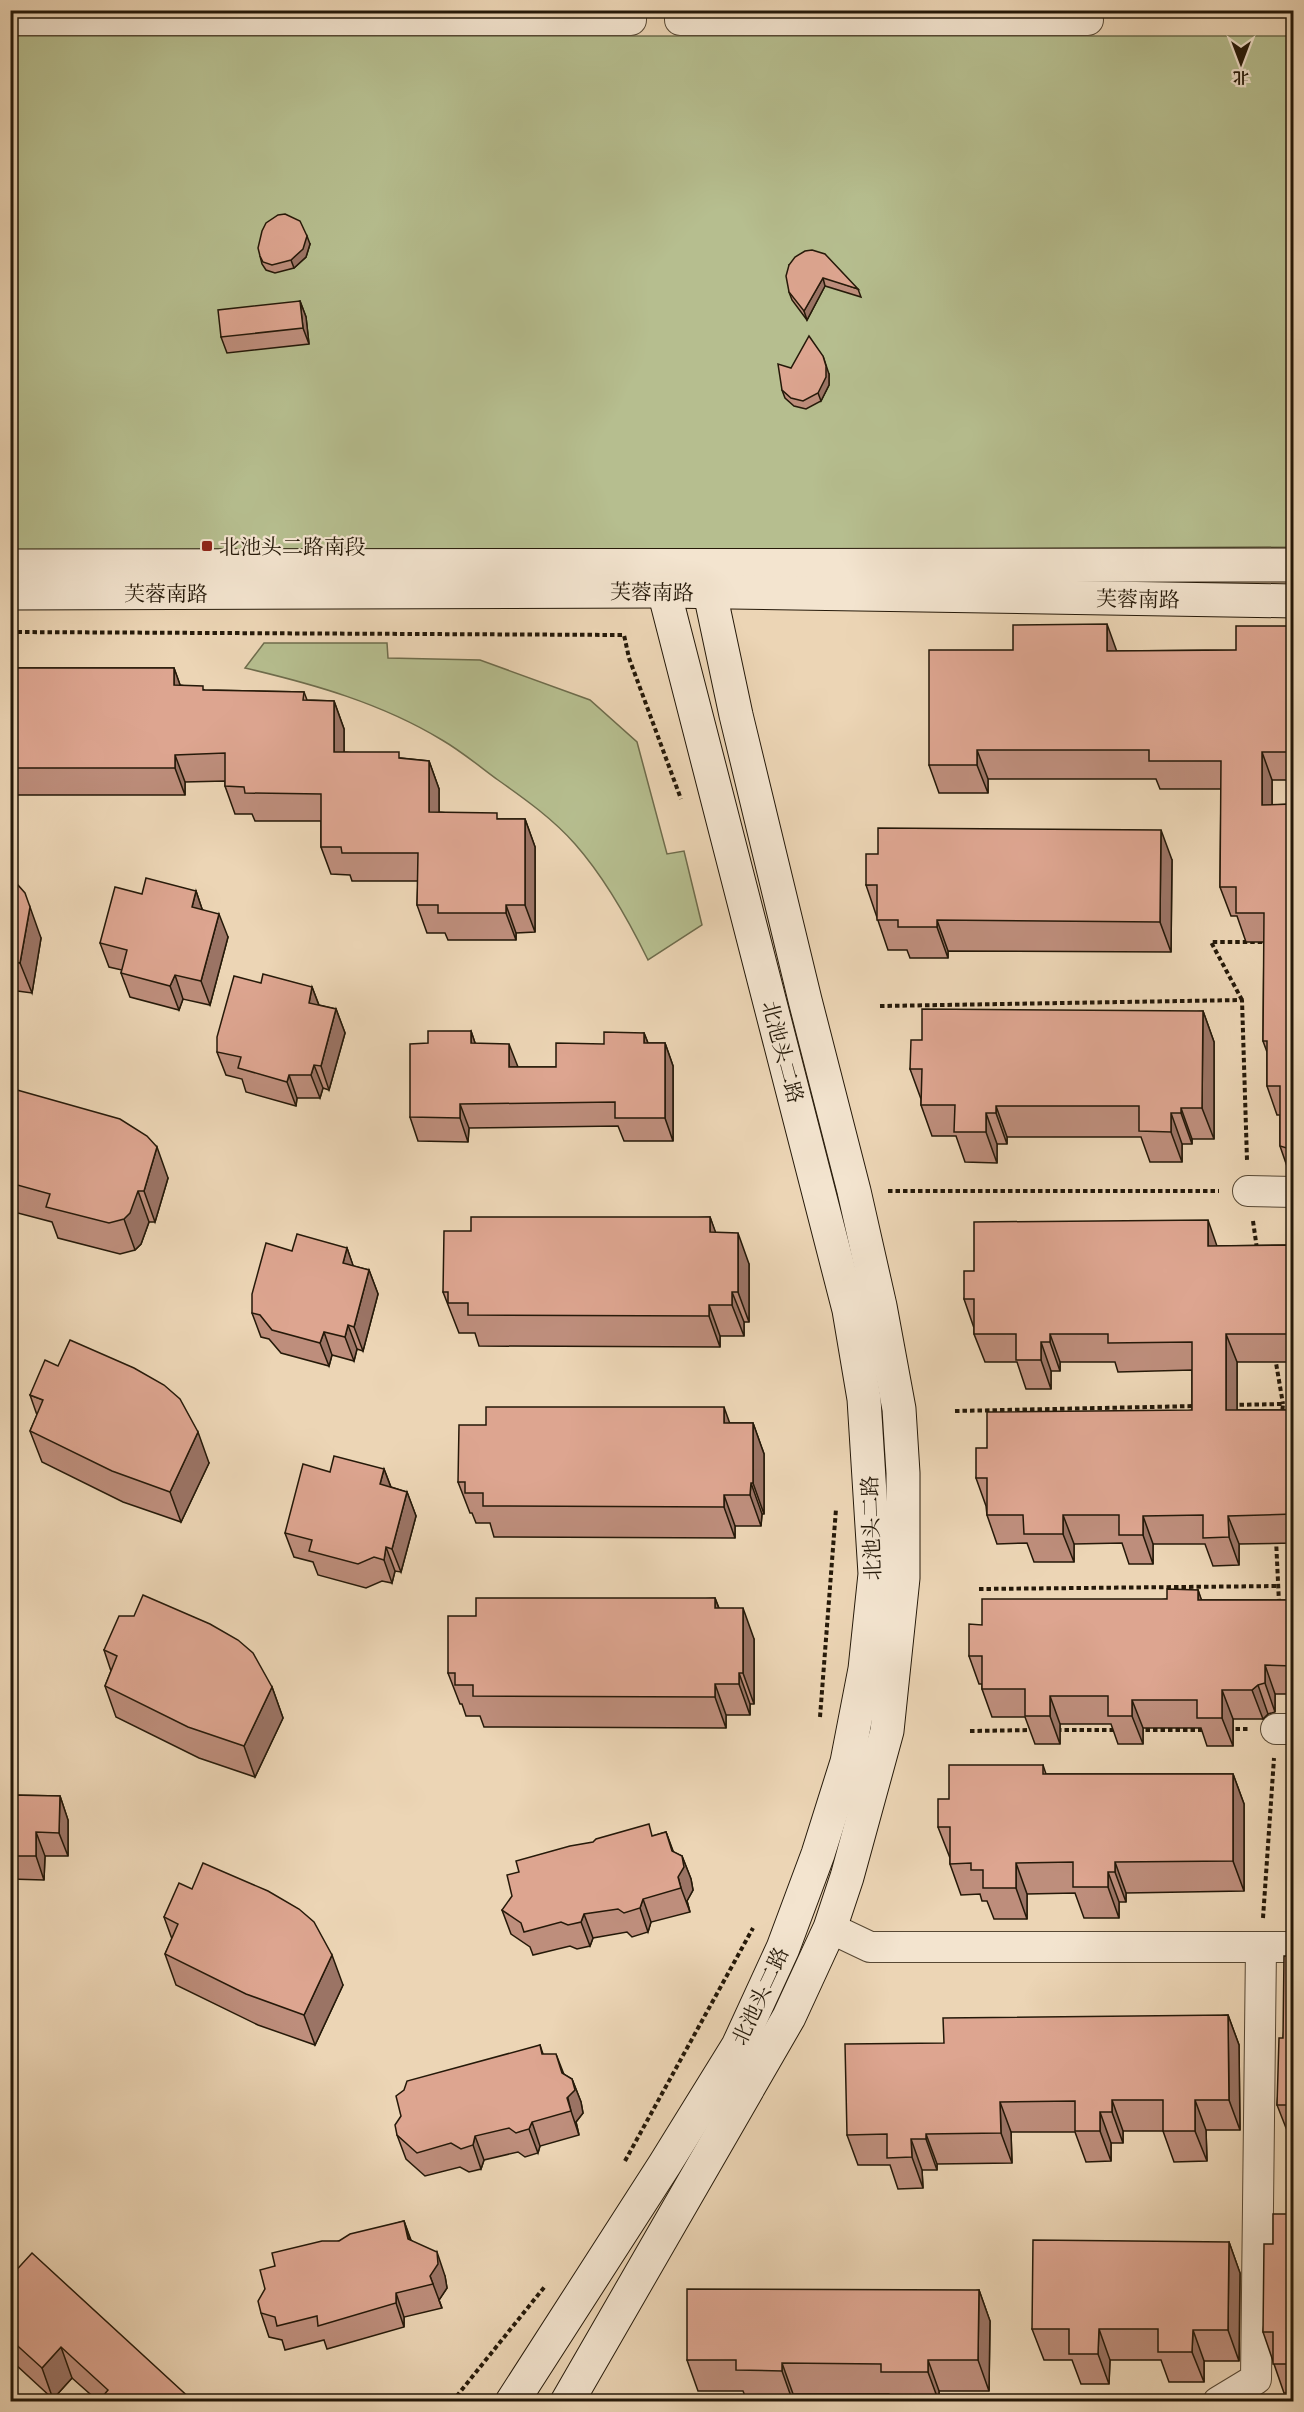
<svg xmlns="http://www.w3.org/2000/svg" width="1304" height="2412" font-family="'Gentium Book Plus','Noto Serif SC',serif">
<rect width="100%" height="100%" fill="#ecd5b5"/>
<filter id="stains"><feTurbulence type="fractalNoise" baseFrequency=".00333" numOctaves="4"/><feColorMatrix values="0 0 0 0 .2 0 0 0 0 .09 0 0 0 0 .02 0 0 0 .5 -.17"/></filter>
<radialGradient id="worn" r=".72"><stop offset=".6" stop-color="#630" stop-opacity="0"/><stop offset="1" stop-color="#630" stop-opacity=".3"/></radialGradient>
<g fill="#b6be8f" stroke="#6e6c4c" stroke-width="1.5">
<path d="M11 36H1293V547L10 554Z"/>
<path d="M264 643H387L388 658 480 660 590 700 637 742 667 854 684 851 702 925 648 960C628 919 605 878 575 844 553 819 525 799 498 780 479 766 461 751 442 740 381 703 313 684 245 668Z"/>
</g>
<g fill="none" stroke-linecap="round" stroke-linejoin="round">
<defs>
<g id="street">
<path d="M680 10V20H1088"/>
<path d="M10 20H631V10"/>
<path d="M1248 1191 1294 1192"/>
<path d="M1276 1729H1294"/>
<path d="M830 1928 870 1947H1294"/>
<path d="M1218 2402 1256 2379 1261 1947"/>
</g>
<g id="secondary">
<path d="M10 566 1294 565"/>
<path d="M10 593 664 591 1294 601"/>
<path d="M512 2402 665 2164 738 2046 783 1948 818 1854 847 1762 865 1669 875 1574 864 1399 849 1310 664 591"/>
<path d="M567 2402 789 2017 830 1928 847 1877 887 1731 903 1578V1473L899 1409 880 1306 854 1191 805 1000 736 715 710 593"/>
</g>
</defs>
<use href="#street" stroke="#574834" stroke-width="32"/>
<use href="#secondary" stroke="#251909" stroke-width="35"/>
<g stroke="#251909" stroke-width="4" stroke-dasharray="4.5 3" stroke-linecap="butt">
<path d="M10 632 624 635 629 658 681 799"/>
<path d="M1242 1000 1211 942H1263"/>
<path d="M880 1006 1242 1000 1247 1160"/>
<path d="M888 1191H1219"/>
<path d="M1253 1221 1257 1249"/>
<path d="M1275 1357 1283 1404"/>
<path d="M1232 1405 1283 1404 1282 1414"/>
<path d="M955 1411 1197 1406"/>
<path d="M1276 1539 1279 1603"/>
<path d="M979 1589 1279 1586"/>
<path d="M820 1717 836 1509"/>
<path d="M1228 1729H1248"/>
<path d="M1057 1730H1116"/>
<path d="M1138 1730H1206"/>
<path d="M970 1731 1035 1730"/>
<path d="M1263 1918 1274 1758"/>
<path d="M625 2161 753 1928"/>
<path d="M452 2402 546 2285"/>
</g>
<use href="#street" stroke="#f3e4cf" stroke-width="30"/>
<use href="#secondary" stroke="#f3e4cf" stroke-width="33"/>
</g>
<g fill="#be8e7c" stroke="#251909" stroke-width="1.5">
<path d="M1140 10H1293V17H1143Z"/>
<path d="M310 244 306 257 294 268 275 273 266 270 262 264 260 256Z"/>
<path d="M789 265 858 289 861 297 825 286 807 320 792 300 789 292Z"/>
<path d="M300 301 306 317 309 344 227 353 221 337Z"/>
<path d="M791 368 829 374V385L821 401 806 409 794 406 785 398 782 390Z"/>
<path d="M1293 626V780H1272V805L1293 804V1175H1290L1280 1146V1115H1277L1267 1086V1052L1263 1041 1264 942H1246L1237 916H1231L1220 887 1221 789H1160L1156 779H988V793H939L929 765 1117 651 1236 650Z"/>
<path d="M10 668H174L180 685 205 690 304 692 307 700 334 701 344 729V752L429 761 439 789V812L499 819H525L535 847V932L516 933V940H448L445 933H427L417 905 418 881H352L350 875 331 874 321 847V821H255L252 814H235L225 786V781L185 782V795H10Z"/>
<path d="M1172 860 1171 952 948 951V958H910L907 950H888L866 885Z"/>
<path d="M10 876 41 938 32 993 10 990Z"/>
<path d="M196 891 202 909 228 937 210 1005 183 999 179 1010 130 997 121 973 122 970 109 967 100 943 142 894Z"/>
<path d="M261 983 312 987 319 1005 336 1009 345 1033 329 1090 323 1088 320 1098H297L296 1106 246 1092 242 1079 226 1075 217 1052Z"/>
<path d="M1203 1011 1214 1042V1139H1192V1144H1182V1162H1150L1141 1137H1007V1144H997V1163L965 1162 956 1136H932L921 1105V1099L910 1069 922 1040Z"/>
<path d="M471 1031 475 1043 518 1067H556L604 1044 644 1033 648 1043H665L673 1066V1141H624L618 1126 469 1128 468 1142 418 1141 410 1117Z"/>
<path d="M10 1088 168 1178 155 1222H149L141 1244 135 1250 120 1254 58 1238 52 1222 10 1211Z"/>
<path d="M710 1217 715 1232 749 1264V1322H744V1336H720V1347L479 1346 475 1333H459L443 1292 471 1231Z"/>
<path d="M1293 1245V1362H1237V1410H1293V1543L1239 1544V1565L1213 1566 1205 1544H1153V1564H1129L1122 1543 1074 1544V1562H1034L1027 1543 997 1544 987 1515 986 1506 976 1478 987 1448 1192 1410V1370L1118 1372 1115 1362H1060V1371H1051V1389H1026L1017 1362H985L974 1334V1328L964 1299 974 1271 1217 1246Z"/>
<path d="M347 1248 353 1266 369 1270 378 1294 363 1351 357 1349 354 1361 332 1355 329 1366 281 1353 269 1339 261 1337 252 1313 292 1251Z"/>
<path d="M30 1395 209 1463 181 1522 123 1502 42 1462 30 1431 37 1415Z"/>
<path d="M730 1423H753L764 1454V1514H762L761 1526H735V1538L494 1537 490 1523H476L472 1513H470L458 1482Z"/>
<path d="M384 1469 391 1487 407 1492 416 1516 401 1572 395 1571 392 1583 382 1581 366 1588 318 1575 313 1562 294 1557 285 1533 330 1472Z"/>
<path d="M1198 1590 1201 1600H1293V1694H1275V1712L1268 1714 1263 1719H1233V1746H1207L1201 1728H1143V1744H1118L1111 1724H1060V1744H1035L1025 1717H992L982 1689V1684H979L969 1656 982 1625 1167 1599Z"/>
<path d="M715 1598 719 1608 754 1639V1704H750V1715H726V1728L484 1727 480 1716H466L462 1704H460L448 1673 476 1616Z"/>
<path d="M104 1650 272 1687 283 1718 255 1777 199 1758 116 1717 105 1686 111 1671Z"/>
<path d="M1043 1765 1046 1774H1233L1244 1804V1891L1126 1893V1902H1119V1918H1084L1075 1893 1027 1894V1919H994L987 1901H982L980 1894 961 1895 950 1864V1858L938 1827Z"/>
<path d="M10 1795 60 1796 68 1820V1856H45L44 1880 10 1879Z"/>
<path d="M666 1832 673 1852 682 1856 691 1879 693 1890 687 1901 690 1912 651 1922 648 1932 632 1937 627 1932 593 1938 590 1946 577 1949 570 1946 533 1955 530 1947 511 1934 502 1910 653 1836Z"/>
<path d="M192 1889 343 1985 315 2045 258 2025 176 1985 165 1954 172 1939 164 1917Z"/>
<path d="M1293 1956 1290 2393H1284L1263 2332 1273 2244 1290 2214V2133H1288L1277 2105 1283 2038Z"/>
<path d="M1228 2015 1239 2045 1240 2130H1206L1207 2161 1174 2162 1163 2131H1123V2143H1111V2161L1086 2162 1075 2132H1011L1012 2163 937 2164V2170H922L923 2188 898 2189 890 2165H858L847 2135 944 2043Z"/>
<path d="M540 2045 543 2054 563 2074 572 2079 581 2102 583 2113 576 2122 579 2135 540 2146 538 2153 525 2157 518 2152 484 2160 481 2169 469 2172 460 2167 425 2176 406 2159 397 2135 401 2116Z"/>
<path d="M404 2221 411 2240 445 2276 447 2288 439 2300 442 2308 404 2317V2327L327 2349 324 2340 285 2350 282 2340 269 2337 261 2313 265 2289 275 2266 339 2241Z"/>
<path d="M1229 2242 1240 2273 1239 2361H1204V2382H1169L1161 2360H1110L1109 2384H1081L1072 2360H1044L1032 2329Z"/>
<path d="M10 2277 194 2402 98 2401 72 2378 53 2399 14 2363 10 2353Z"/>
<path d="M979 2290 990 2321 989 2391H939V2402H891L889 2394H793V2402L747 2401 743 2391H698L687 2360Z"/>
</g>
<g fill="#9b7465" stroke="#251909" stroke-width="1.5">
<path d="M307 236 310 244 306 257 294 268 291 260Z"/>
<path d="M823 278 825 286 807 320 804 311Z"/>
<path d="M300 301 306 317 309 344 303 328Z"/>
<path d="M823 356 829 374V385L821 401 818 393Z"/>
<path d="M1107 624 1117 652 1107 651Z"/>
<path d="M174 668 184 696 174 685Z"/>
<path d="M334 701 344 729V779L334 752Z"/>
<path d="M977 750 988 779V793L977 765Z"/>
<path d="M1262 752 1272 780V833L1262 805Z"/>
<path d="M175 755 185 782V795L175 768Z"/>
<path d="M429 761 439 789V840L429 812Z"/>
<path d="M525 819 535 847V932L525 905Z"/>
<path d="M1161 830 1172 860 1171 952 1160 922Z"/>
<path d="M196 891 204 915 192 907Z"/>
<path d="M506 905 516 933V940L506 913Z"/>
<path d="M30 907 41 938 32 993 20 963Z"/>
<path d="M219 914 228 937 210 1005 201 981Z"/>
<path d="M937 920 948 951V958L937 927Z"/>
<path d="M175 975 183 999 179 1010 170 986Z"/>
<path d="M312 987 321 1011 309 1003Z"/>
<path d="M336 1009 345 1033 329 1090 321 1066Z"/>
<path d="M1203 1011 1214 1042V1139L1202 1108Z"/>
<path d="M471 1031 479 1055 471 1043Z"/>
<path d="M644 1033 653 1056 644 1043Z"/>
<path d="M665 1043 673 1066V1141L665 1118Z"/>
<path d="M509 1044 518 1067H509Z"/>
<path d="M314 1065 323 1088 320 1098 311 1075Z"/>
<path d="M289 1075 297 1098 296 1106 287 1082Z"/>
<path d="M460 1104 469 1128 468 1142 460 1118Z"/>
<path d="M996 1106 1007 1137V1144L996 1113Z"/>
<path d="M1181 1108 1192 1139V1144L1181 1113Z"/>
<path d="M986 1113 997 1144V1163L986 1132Z"/>
<path d="M1171 1113 1182 1144V1162L1171 1132Z"/>
<path d="M157 1147 168 1178 155 1222 144 1191Z"/>
<path d="M138 1191 149 1222 141 1244 135 1250 124 1219Z"/>
<path d="M710 1217 721 1247 710 1232Z"/>
<path d="M1208 1220 1218 1249 1208 1246Z"/>
<path d="M738 1233 749 1264V1322L738 1292Z"/>
<path d="M347 1248 355 1271 343 1263Z"/>
<path d="M369 1270 378 1294 363 1351 354 1327Z"/>
<path d="M732 1292 744 1322V1336L732 1305Z"/>
<path d="M709 1305 720 1336V1347L709 1316Z"/>
<path d="M348 1325 357 1349 354 1361 345 1337Z"/>
<path d="M324 1332 332 1355 329 1366 320 1343Z"/>
<path d="M1050 1334 1060 1362V1371L1050 1342Z"/>
<path d="M1226 1334 1237 1362V1439L1226 1410Z"/>
<path d="M1041 1342 1051 1371V1389L1041 1360Z"/>
<path d="M724 1407 735 1438 724 1423Z"/>
<path d="M753 1423 764 1454V1514L753 1483Z"/>
<path d="M198 1432 209 1463 181 1522 170 1492Z"/>
<path d="M384 1469 393 1493 380 1484Z"/>
<path d="M751 1483 762 1514 761 1526 750 1495Z"/>
<path d="M407 1492 416 1516 401 1572 392 1549Z"/>
<path d="M724 1495 735 1526V1538L724 1507Z"/>
<path d="M1063 1515 1074 1544V1562L1063 1534Z"/>
<path d="M1143 1516 1153 1544V1564L1143 1535Z"/>
<path d="M1228 1516 1239 1544V1565L1229 1537Z"/>
<path d="M386 1547 395 1571 392 1583 384 1560Z"/>
<path d="M1198 1590 1208 1618 1198 1600Z"/>
<path d="M715 1598 726 1628 715 1608Z"/>
<path d="M743 1608 754 1639V1704L743 1673Z"/>
<path d="M1265 1665 1275 1694V1712L1265 1683Z"/>
<path d="M739 1673 750 1704V1715L739 1684Z"/>
<path d="M715 1684 726 1715V1728L715 1697Z"/>
<path d="M1258 1685 1268 1714 1263 1719 1252 1690Z"/>
<path d="M272 1687 283 1718 255 1777 244 1746Z"/>
<path d="M1222 1690 1233 1719V1746L1222 1718Z"/>
<path d="M1050 1696 1060 1724V1744L1050 1716Z"/>
<path d="M1132 1700 1143 1728V1744L1132 1716Z"/>
<path d="M1233 1774 1244 1804V1891L1233 1861Z"/>
<path d="M60 1796 68 1820V1856L59 1833Z"/>
<path d="M36 1832 45 1856 44 1880 36 1856Z"/>
<path d="M666 1832 675 1856H682L691 1879 693 1890 687 1901 690 1912 681 1888Z"/>
<path d="M1115 1862 1126 1893V1902L1115 1872Z"/>
<path d="M1016 1863 1027 1894V1919L1016 1888Z"/>
<path d="M1108 1872 1119 1902V1918L1108 1887Z"/>
<path d="M643 1899 651 1922 648 1932 640 1908Z"/>
<path d="M584 1914 593 1938 590 1946 581 1922Z"/>
<path d="M332 1955 343 1985 315 2045 304 2015Z"/>
<path d="M1228 2015 1239 2045 1240 2130 1229 2100Z"/>
<path d="M556 2054 565 2077 572 2079 581 2102 583 2113 576 2122 579 2135 571 2111 562 2073Z"/>
<path d="M1112 2100 1123 2131V2143L1112 2112Z"/>
<path d="M1195 2100 1206 2130 1207 2161 1195 2131Z"/>
<path d="M1000 2102 1011 2132 1012 2163 1001 2133Z"/>
<path d="M1100 2112 1111 2143V2161L1100 2131Z"/>
<path d="M532 2122 540 2146 538 2153 529 2129Z"/>
<path d="M926 2134 937 2164V2170L926 2139Z"/>
<path d="M475 2136 484 2160 481 2169 473 2145Z"/>
<path d="M911 2139 922 2170 923 2188 912 2157Z"/>
<path d="M404 2221 412 2245 408 2239Z"/>
<path d="M1229 2242 1240 2273 1239 2361 1228 2330Z"/>
<path d="M437 2252 445 2276 447 2288 439 2300 442 2308 430 2276Z"/>
<path d="M979 2290 990 2321 989 2391 978 2360Z"/>
<path d="M396 2293 404 2317V2327L396 2303Z"/>
<path d="M1099 2329 1110 2360 1109 2384 1098 2354Z"/>
<path d="M1193 2330 1204 2361V2382L1192 2352Z"/>
<path d="M61 2347 72 2378 53 2399 42 2368Z"/>
<path d="M928 2360 939 2391V2402L928 2372Z"/>
<path d="M782 2363 793 2394V2402L782 2371Z"/>
</g>
<g fill="#dda590" stroke="#251909" stroke-width="1.5">
<path d="M285 214 300 221 307 236 303 249 291 260 272 265 263 262 260 256 258 248 262 231 266 223 278 215Z"/>
<path d="M812 250 825 254 858 289 823 278 804 311 789 292 786 276 789 265 795 257 805 251Z"/>
<path d="M300 301 303 328 221 337 218 310Z"/>
<path d="M809 336 823 356 826 366V377L818 393 803 401 791 398 782 390 778 364 791 368Z"/>
<path d="M1107 624V651L1236 650V626H1293V752H1262V805L1293 804V1150L1280 1146V1086H1267V1041H1263L1264 913H1236V887H1220L1221 761H1149V750H977V765H929V650H1013V625Z"/>
<path d="M10 668H174V685L203 686V690L304 692 303 700 334 701V752H399V758L429 761V812L497 813V819H525V905H506V913H438V905H417L418 853H342L341 847H321V794L245 793 244 787 225 786V753L175 755V768H10Z"/>
<path d="M878 828 1161 830 1160 922 937 920V927H898V920H877V885H866V854H878Z"/>
<path d="M10 876 25 893 30 907 20 963 10 961Z"/>
<path d="M146 878 196 891 192 907 219 914 201 981 175 975 170 986 121 973 127 950 100 943 115 887 142 894Z"/>
<path d="M263 974 312 987 309 1003 336 1009 321 1066 314 1065 311 1075H289L287 1082 238 1068 241 1057 217 1052V1037L234 976 261 983Z"/>
<path d="M922 1009 1203 1011 1202 1108H1181V1113H1171V1132L1139 1131V1106H996V1113H986V1132H954L955 1105H921L922 1069H910L911 1040H922Z"/>
<path d="M428 1031H471V1043L509 1044V1067H556V1043L604 1044V1032L644 1033V1043H665V1118H615V1102L460 1104V1118L410 1117V1044L428 1043Z"/>
<path d="M10 1088 120 1119 147 1136 157 1147 144 1191H138L130 1213 124 1219 109 1223 46 1207 50 1194 10 1183Z"/>
<path d="M471 1217H710V1232L738 1233V1292H732V1305H709V1316L468 1315V1303H448V1292H443L444 1231H471Z"/>
<path d="M1208 1220V1246L1293 1245V1334H1226V1410H1293V1514L1228 1516 1229 1537 1203 1538V1515L1143 1516V1535H1119V1515H1063V1534H1024L1023 1515H987V1478H976V1448H987V1412L1192 1410V1342L1108 1343V1334H1050V1342H1041V1360H1016V1334H974V1299H964V1271H974V1222Z"/>
<path d="M297 1234 347 1248 343 1263 369 1270 354 1327 348 1325 345 1337 324 1332 320 1343 272 1330 260 1315 252 1313V1294L266 1243 292 1251Z"/>
<path d="M70 1340 134 1368 164 1385 180 1399 198 1432 170 1492 112 1471 30 1431 43 1400 30 1395 45 1360 58 1366Z"/>
<path d="M486 1407H724V1423H753V1483H751L750 1495H724V1507L483 1506V1493H465V1482H458L459 1425H486Z"/>
<path d="M334 1456 384 1469 380 1484 407 1492 392 1549 386 1547 384 1560 374 1557 358 1564 309 1551 312 1540 285 1533 303 1464 330 1472Z"/>
<path d="M1167 1589 1198 1590V1600H1293V1666L1265 1665V1683L1258 1685 1252 1690H1222V1718H1197V1700H1132V1716H1108V1696H1050V1716H1025V1689H982V1656H969V1624L982 1625V1599H1167Z"/>
<path d="M143 1595 210 1624 238 1640 253 1653 272 1687 244 1746 188 1727 105 1686 117 1656 104 1650 119 1616H134Z"/>
<path d="M476 1598H715V1608H743V1673H739V1684H715V1697L473 1696V1685H455V1673H448V1616H476Z"/>
<path d="M949 1765H1043V1774H1233V1861L1115 1862V1872H1108V1887H1073V1862L1016 1863V1888H983V1870H971V1863L950 1864V1827H938V1799H949Z"/>
<path d="M10 1795 60 1796 59 1833 36 1832V1856H10Z"/>
<path d="M649 1824 652 1836 666 1832 672 1851 682 1856 684 1867 678 1877 681 1888 643 1899 640 1908 624 1913 618 1909 584 1914 581 1922 568 1925 561 1922 524 1932 521 1923 502 1910 512 1896 507 1875 519 1872 516 1861 570 1846 593 1842 596 1839Z"/>
<path d="M203 1863 268 1891 299 1909 314 1922 332 1955 304 2015 246 1994 165 1954 178 1924 164 1917 179 1883 192 1889Z"/>
<path d="M1284 1956H1293V2402H1290V2364H1273V2332H1263L1264 2244H1273V2214H1290V2105H1277L1279 2038H1283Z"/>
<path d="M1228 2015 1229 2100H1195V2131H1163V2100H1112V2112H1100V2131H1075V2101L1000 2102 1001 2133 926 2134V2139H911L912 2157 887 2158V2134L847 2135 845 2044 944 2043 943 2018Z"/>
<path d="M540 2045 542 2054H556L562 2073 572 2079 575 2090 567 2098 571 2111 532 2122 529 2129 522 2131 516 2133 509 2128 475 2136 473 2145 461 2149 451 2143 417 2153 397 2135 395 2125 401 2116 396 2096 404 2090 407 2081Z"/>
<path d="M404 2221 408 2239 437 2252 438 2264 430 2276 433 2284 396 2293V2303L318 2326 317 2316 277 2326 275 2317 261 2313 258 2301 265 2289 260 2270 275 2266 272 2253 322 2241H339L350 2234Z"/>
<path d="M1033 2240 1229 2242 1228 2330H1193L1192 2352H1158V2329H1099L1098 2354H1069V2329H1032Z"/>
<path d="M32 2253 194 2402H98L108 2390 61 2347 42 2368 10 2339V2277Z"/>
<path d="M687 2289 979 2290 978 2360H928V2372H881V2364L782 2363V2371L736 2370V2360H687Z"/>
</g>
<rect fill="#8f2418" stroke="#f3e4cf" stroke-width="2" x="201" y="540" width="12" height="12" rx="3"/>
<g text-anchor="middle" dominant-baseline="central" stroke-width="4.5" stroke-linejoin="round" paint-order="stroke">
<g font-size="21" fill="#251909" stroke="#f3e4cf" text-anchor="start">
<text x="219" y="546">北池头二路南段</text>
</g>
<g font-size="21" fill="#251909" stroke="#f3e4cf">
<text transform="translate(652 592) rotate(1)">芙蓉南路</text>
<text x="166" y="593">芙蓉南路</text>
<text transform="translate(1138 599) rotate(1)">芙蓉南路</text>
<text transform="translate(783 1052) rotate(75)">北池头二路</text>
<text transform="translate(871 1528) rotate(-92)">北池头二路</text>
<text transform="translate(760 1996) rotate(-65)">北池头二路</text>
</g>
</g>
<rect width="1304" height="2412" fill="none" stroke="#ecd5b5" stroke-width="36"/>
<rect x="12" y="12" width="1280" height="2388" fill="none" stroke="#251909" stroke-width="3"/>
<rect x="18" y="18" width="1268" height="2376" fill="none" stroke="#251909" stroke-width="1.5"/>
<g transform="translate(1241 63) rotate(180)" stroke="#f3e4cf" stroke-width="4.5" paint-order="stroke">
<path d="M0-4.5L10 22L0 15L-10 22Z" fill="#251909"/>
<text y="-9" font-size="16" font-weight="bold" text-anchor="middle" fill="#251909">北</text>
</g>
<rect width="100%" height="100%" filter="url(#stains)"/>
<rect width="100%" height="100%" fill="url(#worn)"/>
</svg>
